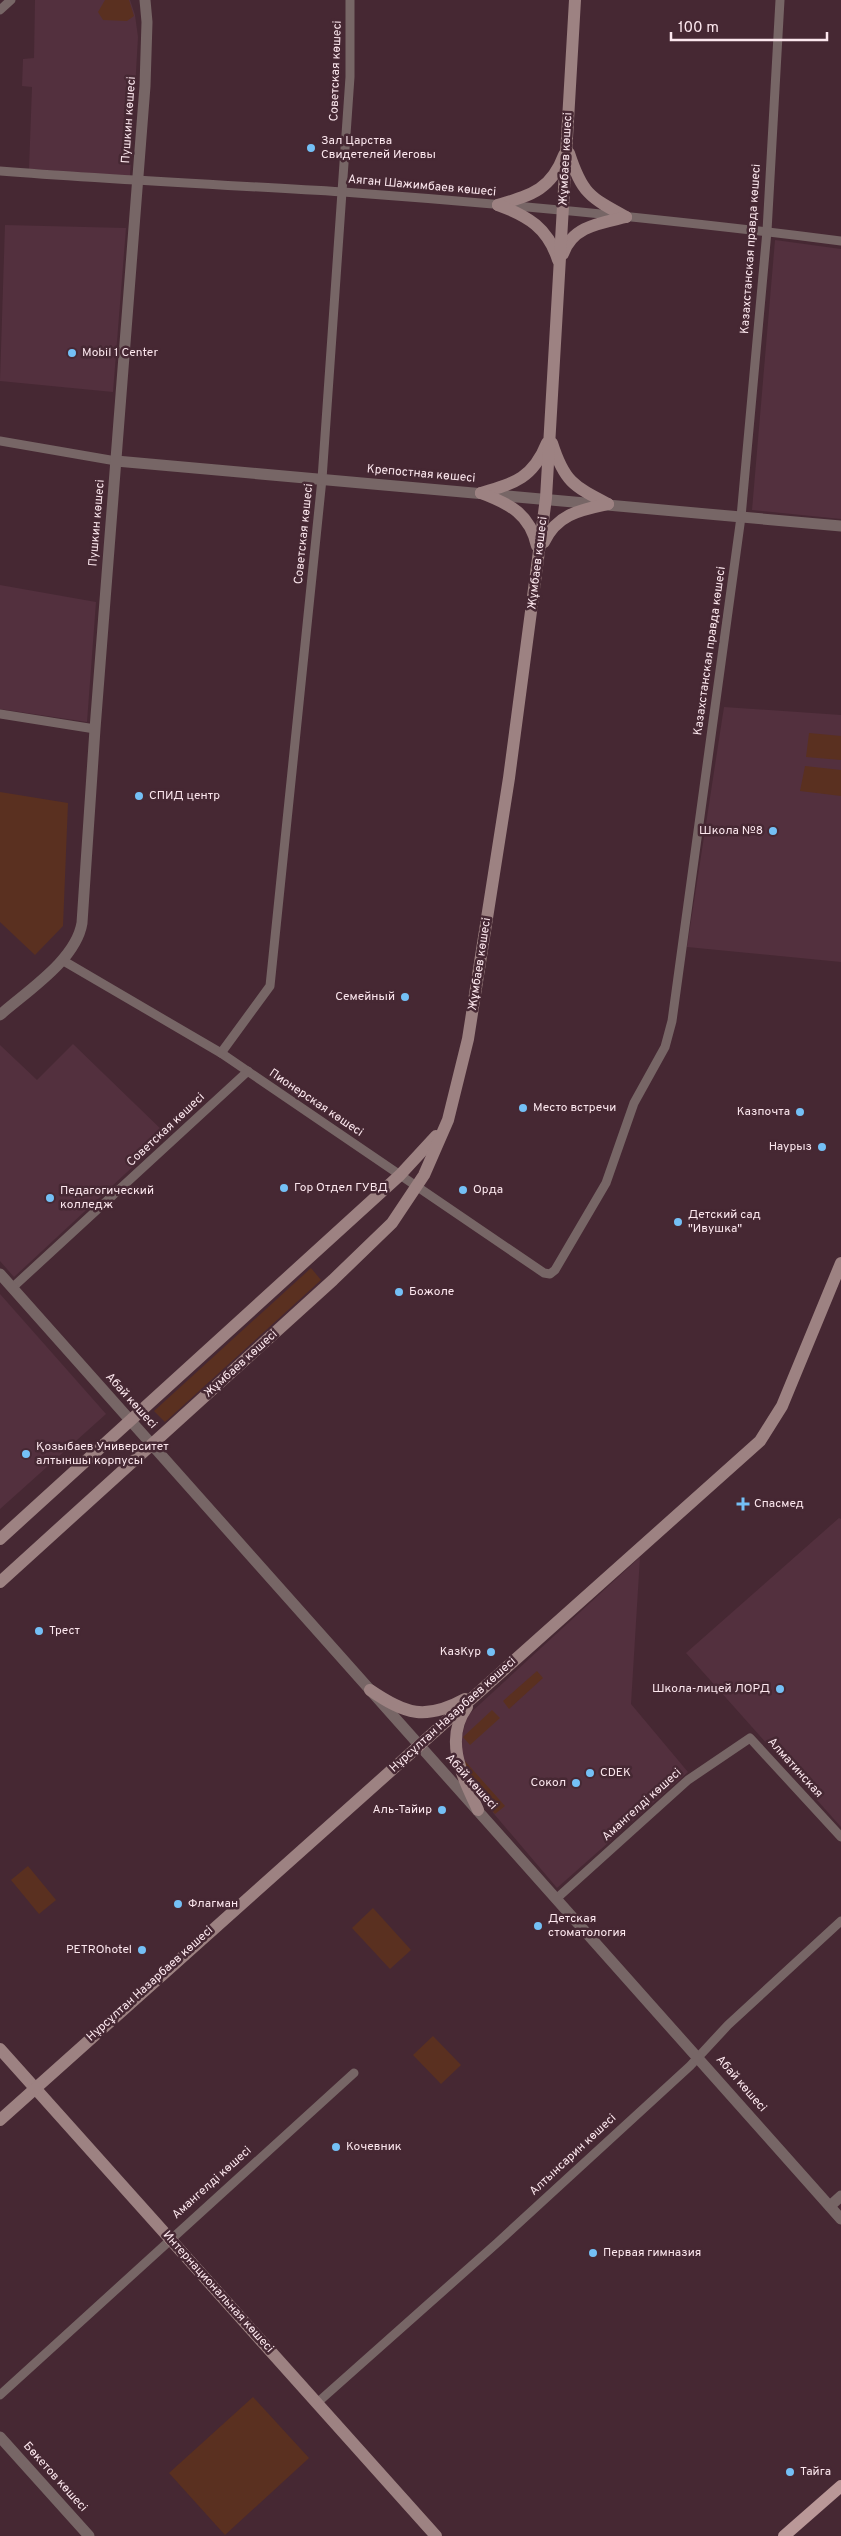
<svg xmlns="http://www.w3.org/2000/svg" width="841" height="2536" font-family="Overpass,sans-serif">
<rect width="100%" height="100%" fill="#462833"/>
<g fill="#53303e">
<path d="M35 0H130L135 15 138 37 130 176 29 169 32 87 22 86 23 59 34 58Z"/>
<path d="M5 225 126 228 113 392 0 381Z"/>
<path d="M775 240 841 249V519L752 510Z"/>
<path d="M0 585 96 602 87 722 0 709Z"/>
<path d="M724 707 841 715V962L687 947Z"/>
<path d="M73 1044 167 1135 14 1277 0 1261V1045L37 1080Z"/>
<path d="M0 1294 106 1414 0 1509Z"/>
<path d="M839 1518 841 1519V1827L686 1653Z"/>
<path d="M640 1557 631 1704 688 1772 557 1888 467 1782 460 1745 467 1716Z"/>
</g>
<g fill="#5a3020">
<path d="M105 0H129L134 16 127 21 103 20 98 12Z"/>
<path d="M809 733 841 736V760L806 757Z"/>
<path d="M805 766 841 770V796L800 791Z"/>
<path d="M0 792 68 803 63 926 35 955 0 922Z"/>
<path d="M311 1268 321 1280 165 1422 154 1411Z"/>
<path d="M537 1671 543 1678 509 1709 503 1701Z"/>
<path d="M492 1710 500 1718 470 1745 463 1737Z"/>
<path d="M465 1761 505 1806 495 1814 465 1778Z"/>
<path d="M28 1866 56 1900 39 1914 11 1880Z"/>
<path d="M373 1908 411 1950 390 1969 352 1928Z"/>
<path d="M433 2036 461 2065 441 2084 413 2055Z"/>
<path d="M253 2397 309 2458 225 2535 169 2473Z"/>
</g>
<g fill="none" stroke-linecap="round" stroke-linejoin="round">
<g stroke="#766" stroke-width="9">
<path d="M0 10 11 0"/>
<path d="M0 171C114 180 229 185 343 192 509 204 676 220 841 241"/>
<path d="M0 441 116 461"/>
<path d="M0 714 95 729"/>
<path d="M62 960 221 1053 544 1273 550 1274 555 1270 606 1183 634 1103 665 1047 672 1021 741 517 767 231 780 0"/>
<path d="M221 1053 270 986 322 479 350 77V0"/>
<path d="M12 1288 248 1071"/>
<path d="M556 1899 688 1780 750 1738 841 1837"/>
<path d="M0 2395 354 2073"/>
<path d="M317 2403 497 2243 690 2066 728 2025 841 1921"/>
</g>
<g stroke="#766" stroke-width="11">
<path d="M116 461 841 526"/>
<path d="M0 1015C27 991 76 960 82 923L95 729 145 86 147 22 145 0"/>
<path d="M0 1274 841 2219"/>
<path d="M830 2206 841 2196"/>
<path d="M0 2437 89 2536"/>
</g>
<g stroke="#9d8282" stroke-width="12">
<path d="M569 153C582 193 589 197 626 217"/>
<path d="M498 205C531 195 551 190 564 155"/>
<path d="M498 205C528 216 548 228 558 260"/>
<path d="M563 254C572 226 601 223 626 217"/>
<path d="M552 443C564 481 573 486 608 504"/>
<path d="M481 493C515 483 533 478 547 443"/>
<path d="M481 493C510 504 530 514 537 546"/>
<path d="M544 542C557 514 580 510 608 504"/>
<path d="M0 1539 400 1175 436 1136"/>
<path d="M0 1582 333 1280 392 1223 424 1175 448 1120 468 1039 509 778 546 498 575 0"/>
<path d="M370 1690C405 1714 425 1721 465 1699"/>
<path d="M467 1707C443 1740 463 1777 478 1810"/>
<path d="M0 2049 436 2536"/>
<path d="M0 2120 760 1441 782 1406 841 1263"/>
</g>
<path stroke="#ba9898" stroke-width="12" d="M784 2536 841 2486"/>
</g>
<g fill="#74c0f6" stroke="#462833" stroke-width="2">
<circle cx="311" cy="148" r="5"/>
<circle cx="72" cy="353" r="5"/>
<circle cx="139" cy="796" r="5"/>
<circle cx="773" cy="831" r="5"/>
<circle cx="405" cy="997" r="5"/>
<circle cx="523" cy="1108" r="5"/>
<circle cx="800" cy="1112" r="5"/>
<circle cx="822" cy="1147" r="5"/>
<circle cx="284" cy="1188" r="5"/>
<circle cx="463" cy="1190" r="5"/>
<circle cx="50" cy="1198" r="5"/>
<circle cx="678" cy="1222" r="5"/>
<circle cx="399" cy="1292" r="5"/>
<circle cx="26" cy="1454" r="5"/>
<path d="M740.5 1496.5h5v5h5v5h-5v5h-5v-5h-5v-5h5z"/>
<circle cx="39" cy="1631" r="5"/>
<circle cx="491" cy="1652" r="5"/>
<circle cx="780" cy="1689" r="5"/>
<circle cx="590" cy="1773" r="5"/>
<circle cx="576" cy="1783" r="5"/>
<circle cx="442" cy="1810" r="5"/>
<circle cx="178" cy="1904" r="5"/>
<circle cx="538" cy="1926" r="5"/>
<circle cx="142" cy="1950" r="5"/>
<circle cx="336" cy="2147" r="5"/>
<circle cx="593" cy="2253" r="5"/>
<circle cx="790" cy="2472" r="5"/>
</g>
<g text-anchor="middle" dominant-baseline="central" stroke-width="5" stroke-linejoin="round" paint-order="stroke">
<g font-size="12" fill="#fce7ee" stroke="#462833">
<text transform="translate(336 71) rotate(-88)">Советская көшесі</text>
<text transform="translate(129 120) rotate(-86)">Пушкин көшесі</text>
<text transform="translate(566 159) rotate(-87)">Жұмбаев көшесі</text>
<text transform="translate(422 186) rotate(5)">Аяган Шажимбаев көшесі</text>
<text transform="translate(751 249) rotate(-86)">Казахстанская правда көшесі</text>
<text transform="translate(421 474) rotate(5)">Крепостная көшесі</text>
<text transform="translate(97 523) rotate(-85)">Пушкин көшесі</text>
<text transform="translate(304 534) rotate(-84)">Советская көшесі</text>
<text transform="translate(538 563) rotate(-83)">Жұмбаев көшесі</text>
<text transform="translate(710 651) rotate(-82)">Казахстанская правда көшесі</text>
<text transform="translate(480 964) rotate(-81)">Жұмбаев көшесі</text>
<text transform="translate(316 1103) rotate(34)">Пионерская көшесі</text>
<text transform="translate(166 1130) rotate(-43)">Советская көшесі</text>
<text transform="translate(241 1364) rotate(-42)">Жұмбаев көшесі</text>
<text transform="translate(131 1401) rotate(48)">Абай көшесі</text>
<text transform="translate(453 1715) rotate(-42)">Нұрсұлтан Назарбаев көшесі</text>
<text transform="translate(795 1768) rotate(48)">Алматинская</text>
<text transform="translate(471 1782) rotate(48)">Абай көшесі</text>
<text transform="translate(642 1805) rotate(-42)">Амангелді көшесі</text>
<text transform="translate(150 1984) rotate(-42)">Нұрсұлтан Назарбаев көшесі</text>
<text transform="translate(741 2084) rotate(49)">Абай көшесі</text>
<text transform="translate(573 2155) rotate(-43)">Алтынсарин көшесі</text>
<text transform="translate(212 2183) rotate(-42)">Амангелді көшесі</text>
<text transform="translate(218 2292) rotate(48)">Интернациональная көшесі</text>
<text transform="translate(55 2477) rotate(48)">Бөкетов көшесі</text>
</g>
<g font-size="12" fill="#fce7ee" stroke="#462833" text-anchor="start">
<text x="321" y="141">Зал Царства<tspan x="321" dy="14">Свидетелей Иеговы</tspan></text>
<text x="82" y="353">Mobil 1 Center</text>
<text x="149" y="796">СПИД центр</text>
<text x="763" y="831" text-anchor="end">Школа №8</text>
<text x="395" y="997" text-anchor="end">Семейный</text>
<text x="533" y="1108">Место встречи</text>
<text x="790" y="1112" text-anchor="end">Казпочта</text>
<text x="812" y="1147" text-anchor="end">Наурыз</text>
<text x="294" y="1188">Гор Отдел ГУВД</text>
<text x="473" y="1190">Орда</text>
<text x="60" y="1191">Педагогический<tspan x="60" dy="14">колледж</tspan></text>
<text x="688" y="1215">Детский сад<tspan x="688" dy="14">"Ивушка"</tspan></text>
<text x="409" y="1292">Божоле</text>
<text x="36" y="1447">Қозыбаев Университет<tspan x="36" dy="14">алтыншы корпусы</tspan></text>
<text x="754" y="1504">Спасмед</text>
<text x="49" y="1631">Трест</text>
<text x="481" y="1652" text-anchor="end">КазКур</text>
<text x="770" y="1689" text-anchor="end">Школа-лицей ЛОРД</text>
<text x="600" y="1773">CDEK</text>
<text x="566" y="1783" text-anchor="end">Сокол</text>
<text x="432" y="1810" text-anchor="end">Аль-Тайир</text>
<text x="188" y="1904">Флагман</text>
<text x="548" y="1919">Детская<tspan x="548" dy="14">стоматология</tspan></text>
<text x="132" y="1950" text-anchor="end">PETROhotel</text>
<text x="346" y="2147">Кочевник</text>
<text x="603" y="2253">Первая гимназия</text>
<text x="800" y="2472">Тайга</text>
</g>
</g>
<path d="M671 32v8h156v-8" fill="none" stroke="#fce7ee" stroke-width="2.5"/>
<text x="678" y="32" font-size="15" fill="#fce7ee" stroke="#462833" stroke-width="4" paint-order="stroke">100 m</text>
</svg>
